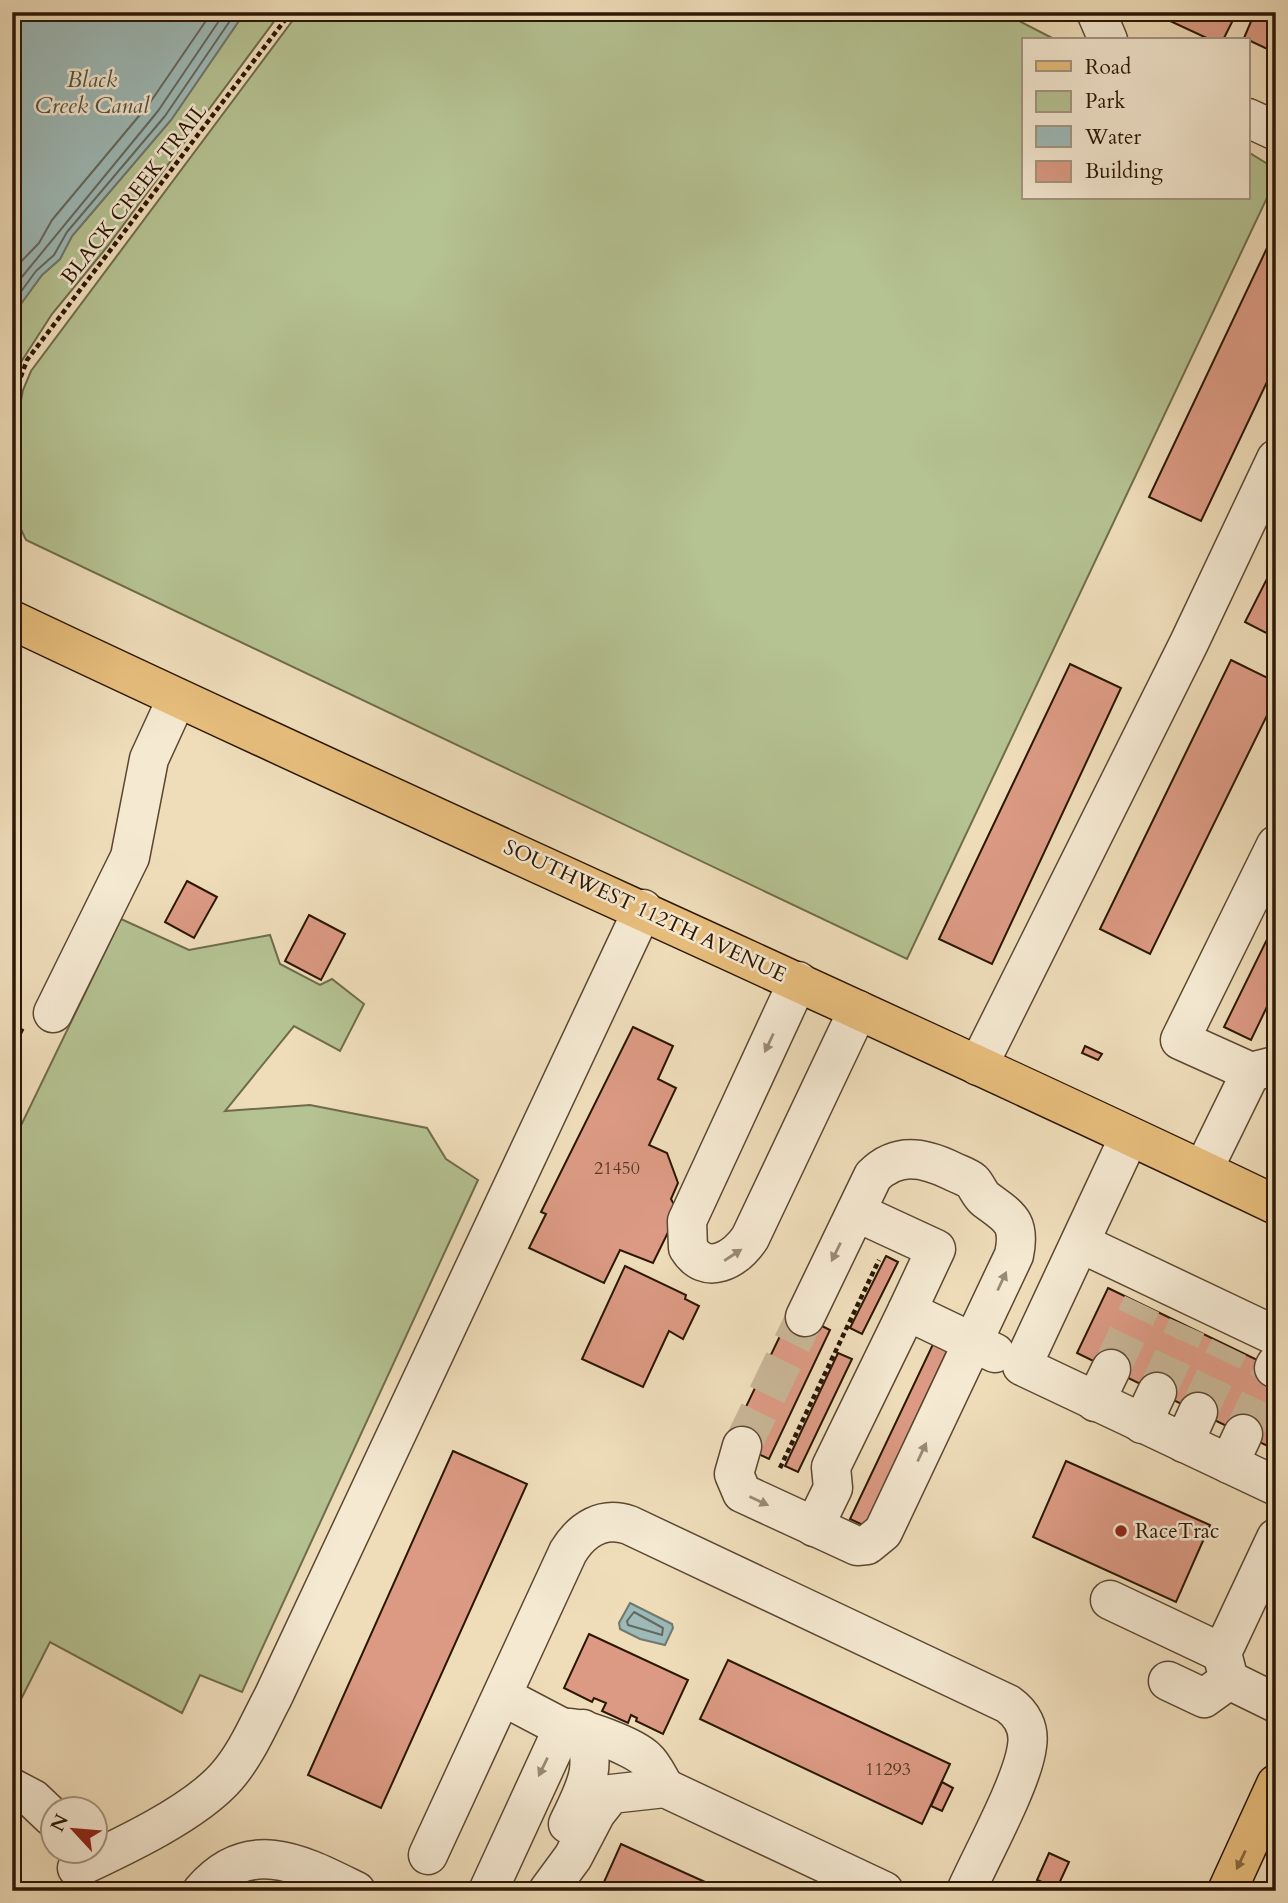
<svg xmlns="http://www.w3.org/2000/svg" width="1288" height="1903" font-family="Cardo,serif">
<rect width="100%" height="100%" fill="#efddba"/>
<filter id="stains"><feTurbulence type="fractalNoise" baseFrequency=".00286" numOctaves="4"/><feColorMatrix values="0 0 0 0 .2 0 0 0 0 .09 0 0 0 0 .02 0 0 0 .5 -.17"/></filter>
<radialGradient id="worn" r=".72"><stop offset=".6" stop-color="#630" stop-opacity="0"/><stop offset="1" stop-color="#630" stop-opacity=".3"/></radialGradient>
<g fill="#b5c292" stroke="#706c4b" stroke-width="2">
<path d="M245 12H281L107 247 52 314 12 376V316L42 275 60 259 72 236 171 120Z"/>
<path d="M299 12H1002L1056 40H1024V198H1248V152L1276 169 1272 181 1274 183 907 959 26 540 12 510V447L23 390 31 371Z"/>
<path d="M121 919 189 950 270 935 280 964 320 985 332 979 364 1004 340 1051 294 1026 225 1111 310 1105 427 1128 446 1159 478 1180 242 1692 200 1675 182 1713 50 1642 12 1717V1144Z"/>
</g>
<g fill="#9dbab8" stroke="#6f7970" stroke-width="2">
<path d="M12 12H245L171 120 72 236 60 259 42 275 12 316Z"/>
<path d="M630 1603 672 1624 673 1628 665 1645 640 1639 620 1629 619 1623Z"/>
</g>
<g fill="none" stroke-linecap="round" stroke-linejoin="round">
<g stroke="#64685e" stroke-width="2">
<path d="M12 271 39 243 52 220 149 104 212 12"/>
<path d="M12 289 158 111 225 12"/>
<path d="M12 304 36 271 54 255 67 232 165 116 236 12"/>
<path d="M634 1612 663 1628 662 1635 628 1625 627 1621Z"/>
</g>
</g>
<g fill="#dc9a84" stroke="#2b1704" stroke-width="2">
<path d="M1158 12H1237L1223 40H1211L1157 15Z"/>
<path d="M1255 12H1276V53L1244 38Z"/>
<path d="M1276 229V363L1201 521 1149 497Z"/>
<path d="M1276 561V638L1245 622Z"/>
<path d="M1231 660 1276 682V697L1150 954 1100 929Z"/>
<path d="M1070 664 1121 688 992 964 939 939Z"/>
<path d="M187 881 217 897 194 938 165 922Z"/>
<path d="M309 915 345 934 321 980 285 961Z"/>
<path d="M1276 921V988L1251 1040 1224 1027Z"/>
<path d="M12 1024 23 1030 12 1052Z"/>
<path d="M633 1027 673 1046 658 1079 676 1088 649 1145 667 1153 678 1183 671 1199 678 1212 653 1263 620 1250 604 1283 529 1248 546 1214 541 1212Z"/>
<path d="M1085 1046 1102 1054 1098 1060 1082 1053Z"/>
<path d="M886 1256 898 1262 862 1334 850 1328Z"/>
<path d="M625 1266 686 1295 685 1299 699 1306 683 1339 669 1331 643 1387 582 1359Z"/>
<path d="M1108 1288 1276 1369V1450L1077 1353Z"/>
<path d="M792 1311 830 1330 769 1459 730 1440Z"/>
<path d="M935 1340 949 1347 865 1526 850 1519Z"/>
<path d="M838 1353 852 1359 798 1472 785 1466Z"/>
<path d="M453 1451 527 1484 381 1808 308 1775Z"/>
<path d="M1066 1461 1210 1525 1176 1602 1033 1537Z"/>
<path d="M589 1634 688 1680 663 1734 636 1721 637 1718 631 1715 628 1723 602 1711 606 1703 594 1698 592 1702 564 1688Z"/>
<path d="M728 1660 950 1764 922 1824 700 1719Z"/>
<path d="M942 1782 953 1788 942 1811 931 1806Z"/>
<path d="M621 1844 725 1891H600Z"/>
<path d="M1049 1853 1069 1862 1057 1888 1037 1880Z"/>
<path d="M12 1876 19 1888 13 1891H12Z"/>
</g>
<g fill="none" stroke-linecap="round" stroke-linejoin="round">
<g stroke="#c8b596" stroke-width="38" stroke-dasharray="38 19" stroke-linecap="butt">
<path d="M1111 1369 1142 1304"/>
<path d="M1157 1392 1187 1326"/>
<path d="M1198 1412 1229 1347"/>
<path d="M1243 1434 1274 1368"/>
<path d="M742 1446 805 1317"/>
</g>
<defs>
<g id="minor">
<path d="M1096 12 1108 40"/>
<path d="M1248 118 1276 131"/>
<path d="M798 981 687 1221 688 1248C706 1277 735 1260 750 1238L858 1010"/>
<path d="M53 1013 130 857 149 759 177 698"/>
<path d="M978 1066 1189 643 1276 459"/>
<path d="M1251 1072 1180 1040 1276 845"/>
<path d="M1129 1137 1022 1366 1276 1486"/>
<path d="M1203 1170 1251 1072 1275 1066"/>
<path d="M856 1212 936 1249 907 1311 995 1353"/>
<path d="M1080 1243 1276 1336"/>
<path d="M1274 1368 1276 1364"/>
<path d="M1095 1402 1111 1369"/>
<path d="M1142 1424 1157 1392"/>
<path d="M1184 1443 1198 1412"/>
<path d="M742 1446 734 1474 742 1493 857 1546 867 1545 883 1532 1014 1255C1021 1221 1009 1217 985 1199 979 1194 977 1186 972 1181 967 1177 958 1174 952 1171 923 1157 897 1152 873 1176L805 1317"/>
<path d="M1229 1464 1243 1434"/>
<path d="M814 1527 833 1488 831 1467 907 1311"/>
<path d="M1276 1538 1222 1653 1229 1680 1276 1703"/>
<path d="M1110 1600 1222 1653"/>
<path d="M1168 1681 1204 1698 1229 1680"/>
<path d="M502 1696 563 1728"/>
<path d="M12 1788 33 1799 52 1817"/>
<path d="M568 1824C585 1788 598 1769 583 1729"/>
<path d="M428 1855 568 1552C582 1529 603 1516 629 1525L1008 1704C1022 1714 1030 1728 1027 1746 1023 1781 982 1855 966 1891"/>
<path d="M77 1868C122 1847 195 1813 227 1776 247 1753 259 1723 273 1697L643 909"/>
<path d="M202 1891C250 1835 303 1865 356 1891"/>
<path d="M488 1891 563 1728C581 1726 634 1747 646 1759 654 1766 659 1779 665 1788"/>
<path d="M548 1891 573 1857 596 1813 611 1794 665 1788 884 1891"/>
</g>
<g id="major">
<path d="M12 620C431 819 857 1005 1276 1205"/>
<path d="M1227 1891 1276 1784"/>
</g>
</defs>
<use href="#minor" stroke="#5c4832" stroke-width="41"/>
<use href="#major" stroke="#2b1704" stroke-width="41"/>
<g stroke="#2b1704" stroke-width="4.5" stroke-dasharray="5 3.5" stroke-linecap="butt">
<path d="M12 401 27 360 291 12"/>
<path d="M780 1468 879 1260"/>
</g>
<use href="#minor" stroke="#f5e9d2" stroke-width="38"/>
<use href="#major" stroke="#e8be7d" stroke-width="38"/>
</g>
<defs><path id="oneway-solid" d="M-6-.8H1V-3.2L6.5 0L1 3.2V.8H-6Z" transform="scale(1.75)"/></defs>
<g fill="#9a8a75">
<use href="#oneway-solid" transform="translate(769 1043) rotate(115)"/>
<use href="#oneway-solid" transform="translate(836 1252) rotate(116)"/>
<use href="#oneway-solid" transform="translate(733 1255) rotate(-33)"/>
<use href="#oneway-solid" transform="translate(1002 1281) rotate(-65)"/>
<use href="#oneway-solid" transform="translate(922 1452) rotate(-65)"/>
<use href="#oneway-solid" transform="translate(759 1501) rotate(25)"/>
<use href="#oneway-solid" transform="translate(543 1767) rotate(116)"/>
</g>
<use fill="#8a6a40" href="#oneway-solid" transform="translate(1241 1860) rotate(115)"/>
<circle fill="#8f2418" stroke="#f5e9d2" stroke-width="2.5" cx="1121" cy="1531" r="7"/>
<g text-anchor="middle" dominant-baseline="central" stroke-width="5" stroke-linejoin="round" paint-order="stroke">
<g font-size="18" fill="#573824">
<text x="617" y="1168">21450</text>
<text x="888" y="1769">11293</text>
</g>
<g font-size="21" fill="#2b1704" stroke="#f5e9d2">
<text transform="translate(134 194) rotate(-52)">BLACK CREEK TRAIL</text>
<text transform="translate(645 911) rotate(25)">SOUTHWEST 112TH AVENUE</text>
</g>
<g font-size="21" fill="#2b1704" stroke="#f5e9d2" text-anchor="start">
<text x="1135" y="1531">RaceTrac</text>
</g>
<g font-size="23" font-style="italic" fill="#535043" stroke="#f5e9d2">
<text x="92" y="79">Black<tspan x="92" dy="26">Creek Canal</tspan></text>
</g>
</g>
<rect width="1288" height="1903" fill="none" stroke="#efddba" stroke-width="42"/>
<rect x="14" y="14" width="1260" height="1875" fill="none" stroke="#2b1704" stroke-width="3.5"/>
<rect x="21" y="21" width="1246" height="1861" fill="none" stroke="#2b1704" stroke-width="2"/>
<rect x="1022" y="38" width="228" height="161" fill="#f5e9d2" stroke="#a49580" stroke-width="2"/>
<rect x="1036" y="61" width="35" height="10" fill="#e8be7d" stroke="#a49580" stroke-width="2"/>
<text x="1085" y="74" font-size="21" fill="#2b1704">Road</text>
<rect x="1036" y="91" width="35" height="21" fill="#b5c292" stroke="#a49580" stroke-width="2"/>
<text x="1085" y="108" font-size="21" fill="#2b1704">Park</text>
<rect x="1036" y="126" width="35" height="21" fill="#9dbab8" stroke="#a49580" stroke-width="2"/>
<text x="1085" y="144" font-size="21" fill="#2b1704">Water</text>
<rect x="1036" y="161" width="35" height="21" fill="#dc9a84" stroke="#a49580" stroke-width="2"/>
<text x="1085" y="178" font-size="21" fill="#2b1704">Building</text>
<g transform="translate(74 1830) rotate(296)"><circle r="33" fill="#f5e9d2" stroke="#a49580" stroke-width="2"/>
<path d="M0-5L12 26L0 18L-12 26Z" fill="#8f2418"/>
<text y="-10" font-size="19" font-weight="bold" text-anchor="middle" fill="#2b1704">N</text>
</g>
<rect width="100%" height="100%" filter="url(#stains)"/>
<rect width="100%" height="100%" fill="url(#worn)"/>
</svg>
